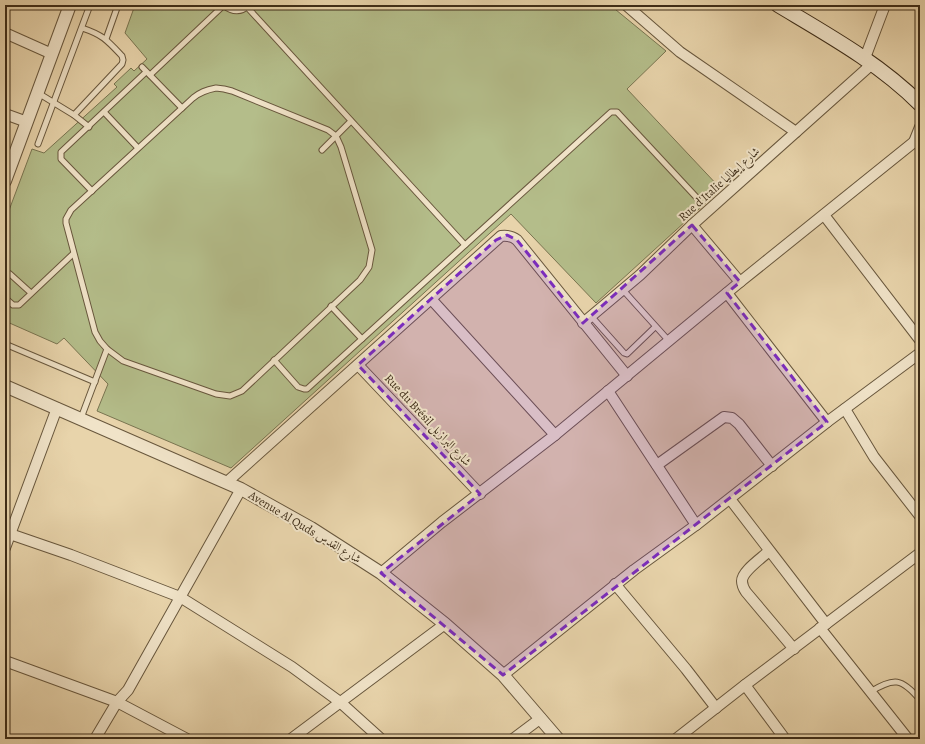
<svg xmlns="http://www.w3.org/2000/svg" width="925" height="744" font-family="Alegreya,Amiri,serif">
<rect width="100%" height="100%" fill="#e8d4ab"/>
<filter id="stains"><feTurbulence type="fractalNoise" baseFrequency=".005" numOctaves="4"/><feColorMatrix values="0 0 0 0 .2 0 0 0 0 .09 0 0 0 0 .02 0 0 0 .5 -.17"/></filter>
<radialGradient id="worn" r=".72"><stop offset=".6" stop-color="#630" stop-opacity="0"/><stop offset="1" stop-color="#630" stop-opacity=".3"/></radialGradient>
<path fill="#b4bd8a" stroke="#797551" d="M135 5H610L666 51 627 89 721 189 596 303 511 214 231 468 97 411 108 384 64 338 57 344 5 321V221L32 149 44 153 117 87 114 84 131 68 134 71 147 59 125 33Z"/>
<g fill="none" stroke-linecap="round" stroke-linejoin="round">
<defs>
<g id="service">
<path d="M223 5C232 12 241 13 249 5"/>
<path d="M247 7 465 245"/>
<path d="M106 39 118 5"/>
<path d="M142 67 182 108"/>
<path d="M150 75 224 5"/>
<path d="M216 88 224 89 232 91 328 130 336 136 341 147 372 250 369 267 360 280 242 391 230 396 216 394 123 361 107 349 100 341 95 332 66 223V219L71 210 193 98C200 92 206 90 216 88Z"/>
<path d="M38 93 74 115 89 127"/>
<path d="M104 112 138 148"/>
<path d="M74 115 122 64 123 60 122 56C107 40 103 35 82 28"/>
<path d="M38 144 90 5"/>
<path d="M322 150 351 121"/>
<path d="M92 191 61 159V152L146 72"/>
<path d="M10 274 31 293"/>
<path d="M623 290 669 341"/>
<path d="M5 298 13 305H19L73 254"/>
<path d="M331 306 362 339"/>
<path d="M591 316 624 353 627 354 655 327"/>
<path d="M5 344 95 382"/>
<path d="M274 360 298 387 304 389H307L611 112H617L698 199"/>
<path d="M81 418 107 349"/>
<path d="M870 692C894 677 902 678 920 700"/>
</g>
<g id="minor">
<path d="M626 5 680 52 796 132"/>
<path d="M5 33 52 54"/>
<path d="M865 58 885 5"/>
<path d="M5 114 27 122"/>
<path d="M914 142 920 127"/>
<path d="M824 215 920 340"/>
<path d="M692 225 740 282"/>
<path d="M727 293 827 422"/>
<path d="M432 300 555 435"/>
<path d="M583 323 640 275 692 225 872 64"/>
<path d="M358 365 480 494"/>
<path d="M608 391 696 525"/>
<path d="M845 409 874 457 920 516"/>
<path d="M657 465 724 417 732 418 739 424 772 466"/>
<path d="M227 482 501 236C508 235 512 236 517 240L627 376"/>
<path d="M730 499 826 624"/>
<path d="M10 534 71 555 180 597 292 667 340 702 381 739"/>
<path d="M5 548 57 408"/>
<path d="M769 551C762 558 742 571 742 581 742 585 744 589 746 592L794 649"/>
<path d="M381 573 442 522 555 435 740 282 914 142 920 141"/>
<path d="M615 584 686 669 716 708"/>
<path d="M820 628 908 739"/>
<path d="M5 661 117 702 187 739"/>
<path d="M503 675 634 570 696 525 827 422 920 353"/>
<path d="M745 685 785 739"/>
<path d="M95 739 117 702 128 690 241 489"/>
<path d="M291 739 445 624"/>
<path d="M513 739 541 718"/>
<path d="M676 739 745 685 920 553"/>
</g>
<g id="tertiary">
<path d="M5 181 70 5"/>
<path d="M5 386 241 489 311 528 381 573 445 624 503 675 558 739"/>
</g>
<path id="secondary" d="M778 5C828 35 879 63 920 104"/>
</defs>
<use href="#service" stroke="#68573d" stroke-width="7"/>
<use href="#minor" stroke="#68573d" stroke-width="12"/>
<use href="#tertiary" stroke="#68573d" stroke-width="14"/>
<use href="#secondary" stroke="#3e2d18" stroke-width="16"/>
<use href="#service" stroke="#f0e3c8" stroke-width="5"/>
<use href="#minor" stroke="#f0e3c8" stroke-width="10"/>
<use href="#tertiary" stroke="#f0e3c8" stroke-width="12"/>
<use href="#secondary" stroke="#f0e3c8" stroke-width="14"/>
</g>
<path fill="#7b2cbf" fill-opacity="0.2" stroke="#7b2cbf" stroke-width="3" stroke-dasharray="8 5" stroke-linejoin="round" d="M692 225 740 282 727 293 827 422 503 675 381 573 480 494 358 365 496 240 507 235 517 240 583 323Z"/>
<g text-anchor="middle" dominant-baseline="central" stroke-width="4" stroke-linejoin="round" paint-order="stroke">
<g font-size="12" fill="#3e2d18" stroke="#f0e3c8">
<text transform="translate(719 184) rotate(-42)">Rue d'Italie شارع إيطاليا</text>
<text transform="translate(428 420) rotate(47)">Rue du Brésil شارع البرازيل</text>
<text transform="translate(305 527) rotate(31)">Avenue Al Quds شارع القدس</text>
</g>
</g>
<rect width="925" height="744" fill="none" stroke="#e8d4ab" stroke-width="20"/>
<rect x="6" y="6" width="913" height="732" fill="none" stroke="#3e2d18" stroke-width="2"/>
<rect x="10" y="10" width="905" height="724" fill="none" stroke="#3e2d18"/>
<rect width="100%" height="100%" filter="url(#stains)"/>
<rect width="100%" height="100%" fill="url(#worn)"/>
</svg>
